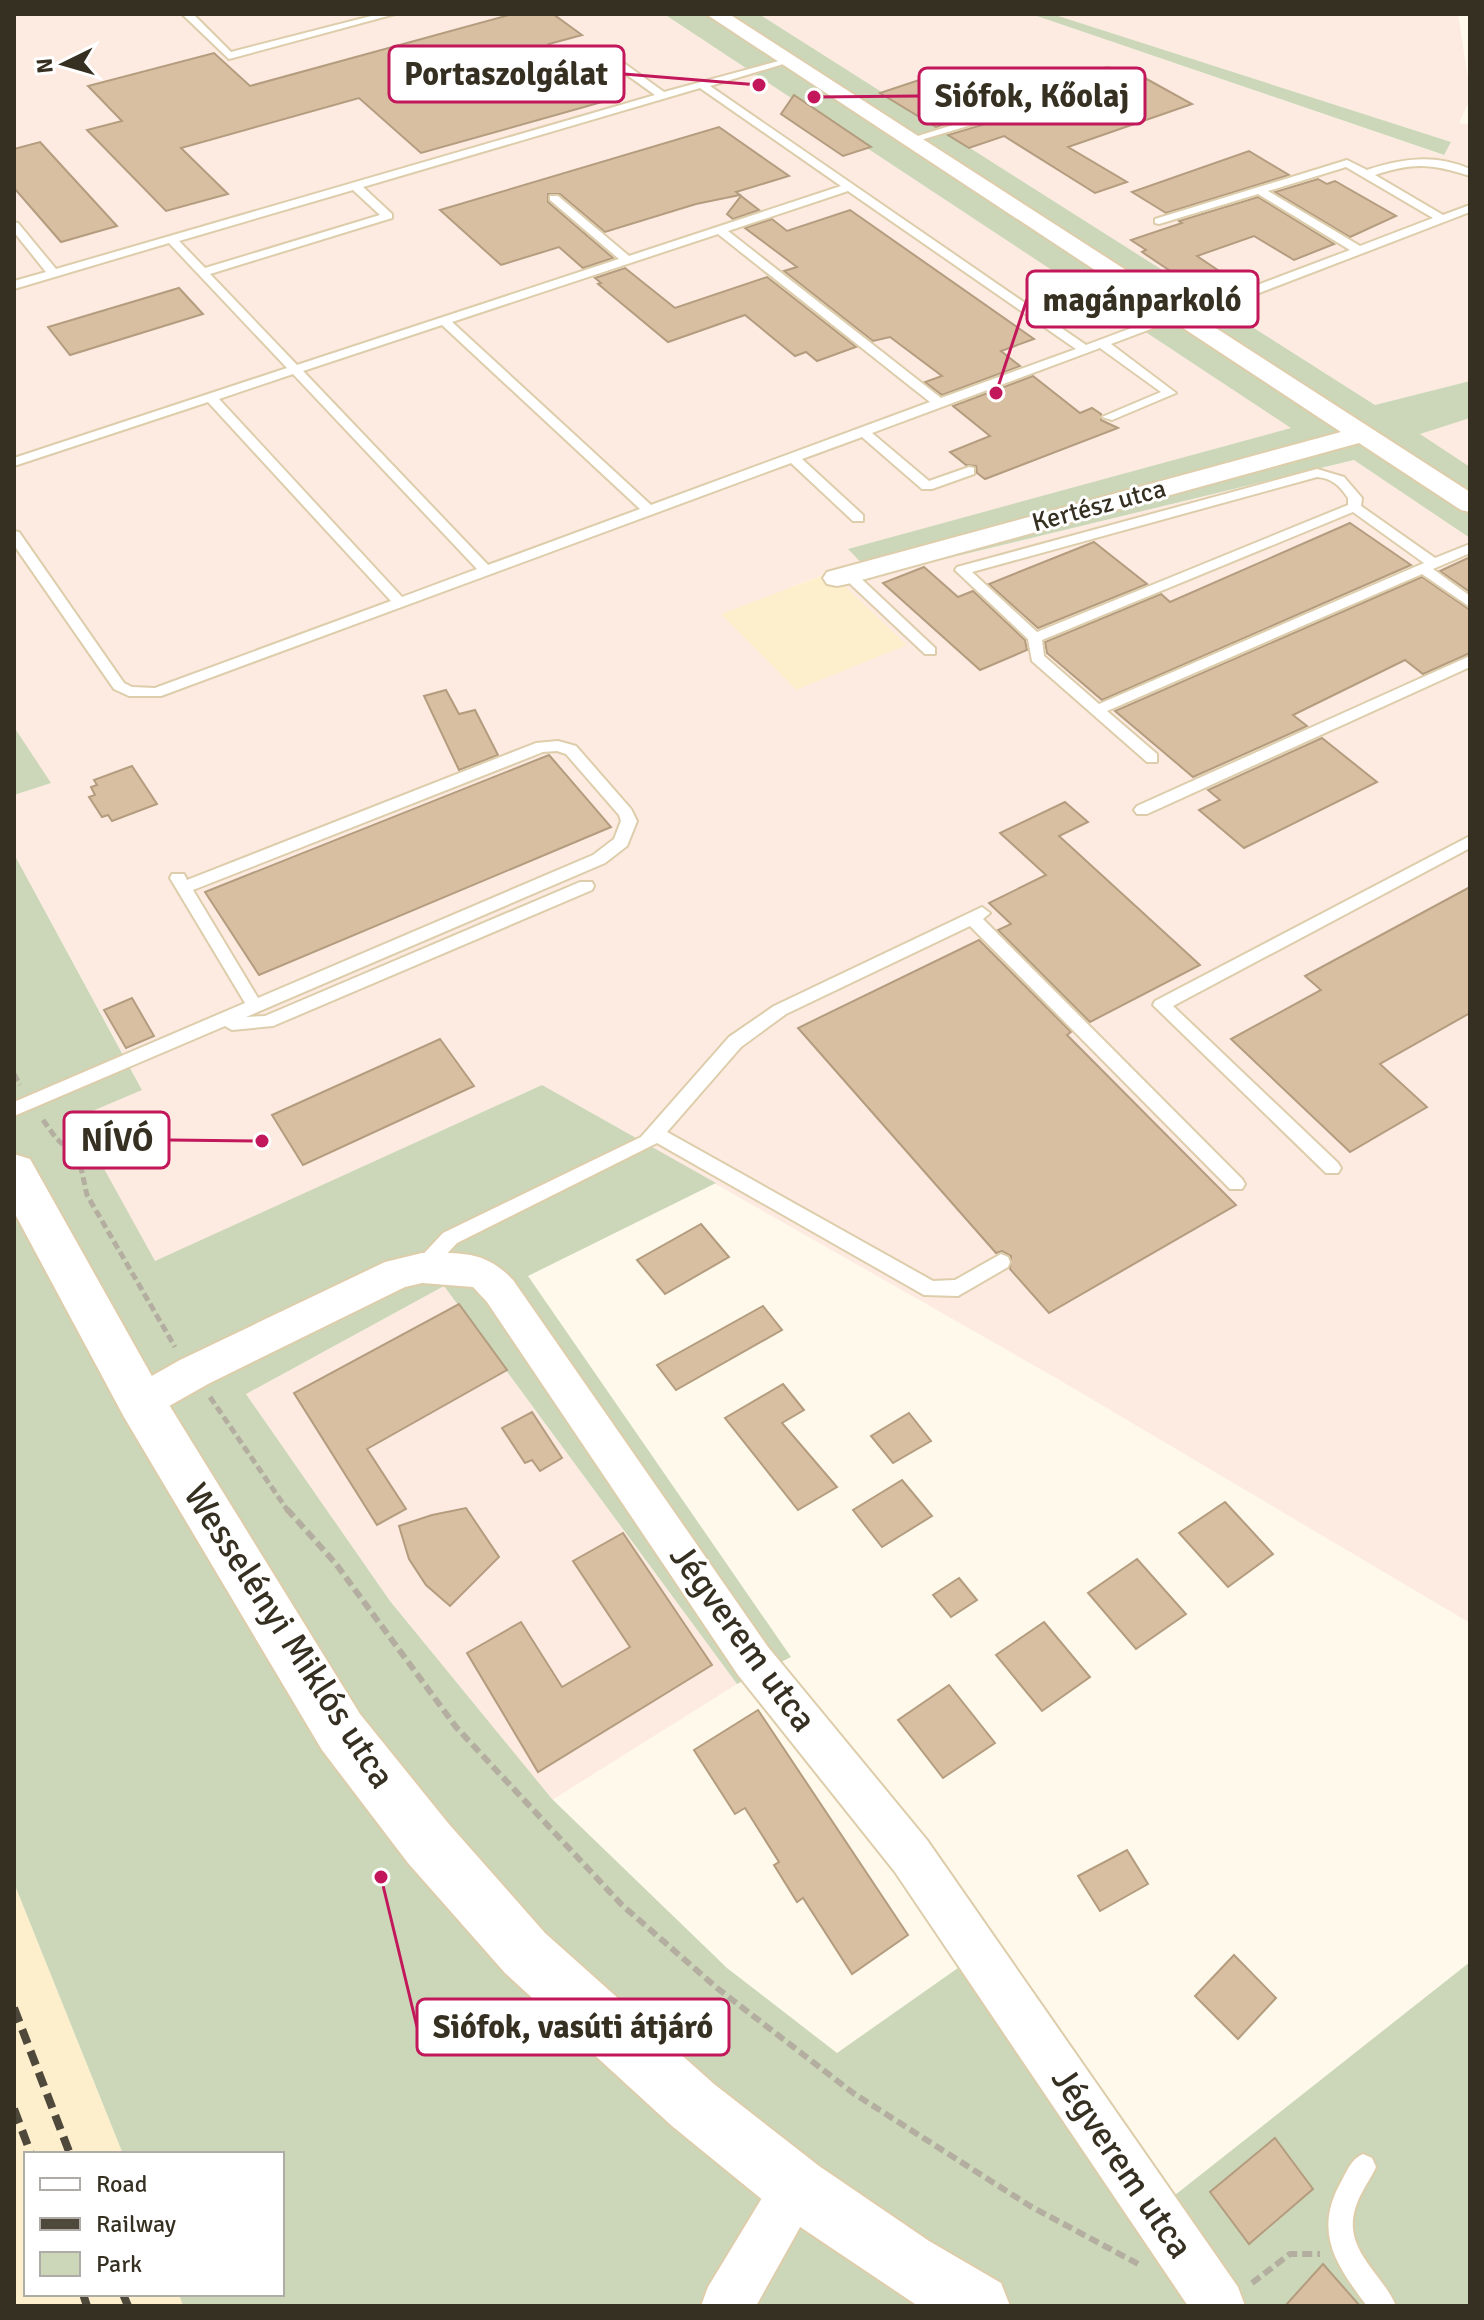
<svg xmlns="http://www.w3.org/2000/svg" width="1484" height="2320" font-family="Signika,sans-serif">
<rect width="100%" height="100%" fill="#fff9eb"/>
<g fill="#fdeecc">
<path d="M831 572 908 645 796 690 721 614Z"/>
<path d="M14 1883 123 2154H26V2294H179L183 2306H15Z"/>
</g>
<g fill="#fdebe1" fill-rule="evenodd">
<path d="M14 14H664L1292 428 849 549 874 576 1355 460 1470 538V1623L1056 1378 542 1085 155 1262 75 1117 142 1089 14 854V795L50 783 14 727ZM830 572 907 645 796 690 721 614Z"/>
<path d="M759 14H1031L1443 155 1451 142 1052 14H1458L1470 91V99L1459 123 1470 125V381L1375 405Z"/>
<path d="M1470 418V467L1419 434Z"/>
<path d="M444 1286 737 1684 552 1800 390 1601 246 1394Z"/>
</g>
<g fill="#cbd7b8">
<path d="M664 14H759L1375 405 1470 381V418L1420 434 1470 467V538L1354 460 874 576 848 549 1291 428Z"/>
<path d="M1031 14H1052L1451 142 1444 155Z"/>
<path d="M14 727 51 783 14 795Z"/>
<path d="M14 854 142 1090 76 1118 155 1261 542 1085 716 1183 528 1276 791 1657 737 1684 444 1286 246 1394 390 1601 552 1799 727 1968 837 2053 995 1942 1175 2195 1470 1962V2306H183L179 2294H282V2154H123L14 1883Z"/>
</g>
<g fill="#d9bfa2" stroke="#b49c7f" stroke-width="2">
<path d="M513 14H553L582 35 549 44 610 92 596 96 602 102 421 153 359 98 181 148 228 194 166 211 87 130 122 121 88 86 214 53 250 86Z"/>
<path d="M946 71 1005 106 936 127 880 93Z"/>
<path d="M1134 72 1192 104 1068 147 1127 182 1095 193 1004 136 969 148 948 135 1029 111 1033 106Z"/>
<path d="M794 95 871 147 843 156 781 114Z"/>
<path d="M719 127 789 176 736 192 740 195 696 204 605 232 560 194H548V202L613 258 583 268 559 247 501 265 440 210Z"/>
<path d="M40 142 117 226 61 242 14 188V149Z"/>
<path d="M1249 151 1289 175 1166 213 1132 192Z"/>
<path d="M1318 179 1327 184 1335 181 1396 216 1350 237 1275 192Z"/>
<path d="M741 196 759 210 733 219 727 214Z"/>
<path d="M1258 197 1334 244 1294 260 1254 236 1197 256 1237 283 1206 295 1142 252 1146 250 1131 240 1182 223 1179 221Z"/>
<path d="M850 210 1034 339 1001 351 1020 366 942 395 925 382 942 376 890 337 873 341 784 271 797 267 745 228 772 219 787 231Z"/>
<path d="M625 268 675 308 767 277 856 347 817 361 806 352 795 356 745 315 668 342 598 284 601 283 595 278Z"/>
<path d="M179 288 203 314 70 355 48 327Z"/>
<path d="M1033 376 1080 413 1092 408 1101 414V420L1118 428 985 479 977 473 976 466 966 465 950 452 990 436 953 406Z"/>
<path d="M1350 523 1411 565 1102 700 1047 653 1045 642 1161 594 1170 602Z"/>
<path d="M1094 542 1147 584 1038 628 989 584Z"/>
<path d="M1470 557V592L1440 571Z"/>
<path d="M924 567 958 597 973 591 1025 640 1027 650 980 670 883 583Z"/>
<path d="M1422 577 1470 610V653L1423 674 1405 660 1293 715 1307 726 1193 777 1115 711Z"/>
<path d="M446 690 459 714 475 710 498 755 459 770 424 696Z"/>
<path d="M1322 738 1377 782 1244 848 1199 810 1220 800 1208 790Z"/>
<path d="M549 755 611 827 259 975 205 892Z"/>
<path d="M132 766 157 804 112 821 108 815 102 817 89 797 95 795 91 787 97 785 94 780Z"/>
<path d="M1065 802 1088 822 1059 836 1200 965 1090 1022 998 930 1011 924 989 903 1046 875 1000 833Z"/>
<path d="M1470 887V1013L1380 1064 1427 1107 1350 1152 1231 1039 1321 990 1305 976Z"/>
<path d="M979 940 1071 1032 1067 1035 1236 1205 1049 1313 1010 1269 1011 1256 1002 1251 996 1253 798 1028Z"/>
<path d="M132 998 154 1036 126 1048 104 1010Z"/>
<path d="M440 1039 474 1086 303 1165 272 1115Z"/>
<path d="M701 1224 729 1257 665 1294 637 1260Z"/>
<path d="M459 1304 507 1370 367 1449 406 1509 377 1525 294 1393Z"/>
<path d="M763 1306 782 1330 676 1390 657 1365Z"/>
<path d="M783 1384 804 1410 782 1423 837 1487 798 1510 725 1418Z"/>
<path d="M532 1412 562 1458 540 1471 532 1460 525 1463 502 1428Z"/>
<path d="M909 1413 931 1441 893 1463 871 1436Z"/>
<path d="M902 1480 932 1516 882 1547 853 1510Z"/>
<path d="M1225 1502 1273 1554 1228 1587 1179 1533Z"/>
<path d="M466 1508 499 1557 450 1606 426 1585 409 1559 399 1526 432 1515Z"/>
<path d="M623 1533 712 1665 538 1772 467 1653 521 1622 562 1687 630 1647 573 1561Z"/>
<path d="M1137 1559 1186 1614 1136 1649 1088 1593Z"/>
<path d="M959 1578 977 1600 951 1617 933 1595Z"/>
<path d="M1044 1622 1090 1677 1042 1711 996 1655Z"/>
<path d="M949 1685 995 1743 943 1778 898 1720Z"/>
<path d="M758 1710 908 1935 852 1974 803 1898 797 1902 774 1865 779 1862 745 1808 735 1814 694 1750Z"/>
<path d="M1127 1850 1148 1884 1100 1911 1078 1876Z"/>
<path d="M1234 1955 1276 1998 1238 2039 1195 1996Z"/>
<path d="M1275 2138 1313 2189 1249 2244 1210 2192Z"/>
<path d="M1323 2264 1360 2306H1285Z"/>
</g>
<g fill="none" stroke-linecap="round" stroke-linejoin="round">
<defs>
<g id="service">
<path d="M182 14H193L231 52 379 14H395L229 59Z"/>
<path d="M602 53H610L664 92 790 58V62L710 86 1086 345 1177 311 1186 312 1350 250 1258 194 1159 224 1155 223V219L1347 160 1367 170C1403 158 1435 154 1470 169V176C1432 164 1414 162 1375 175L1443 215 1470 205V212L1189 320 1180 318 1111 344 1176 393 1112 420 1102 417 1161 392 1100 348 872 433 929 481 969 467 974 468V474L932 489H922L862 437 802 459 863 515V521H853L791 463 161 696H129L114 689 14 545V531L19 532 124 683 132 687 155 688 391 601 208 402 14 466V458L287 368 169 243 14 289V281L46 272 14 232V222L18 223 56 269 655 95 602 57ZM700 88 841 186 629 256 558 196H550V200L619 259 297 365 210 274 392 218V214L363 187ZM1346 167 1433 218 1360 246 1268 191ZM353 190 380 215 205 268 179 241ZM848 191 1076 349 941 398 728 231ZM718 234 930 402 651 505 452 322ZM442 325 640 509 488 565 303 371ZM293 374 477 569 402 597 219 399Z"/>
<path d="M1107 68 1116 70 1037 97 1028 108 914 142 905 140 1020 104 1029 93Z"/>
<path d="M1317 469 1344 477 1362 498 1361 506 1435 558 1470 544V553L1433 569 1470 596V607L1422 574 1107 711 1157 754V762H1147L1032 661 1028 639 955 570 957 567ZM1317 477C1332 478 1340 486 1348 498V505L1037 632 972 572ZM1353 512 1424 563 1099 704 1044 656 1042 640Z"/>
<path d="M849 571 854 572 935 648V654H925L844 578 842 575Z"/>
<path d="M1470 656V667L1147 814H1137L1134 810 1137 806Z"/>
<path d="M558 741 576 746 631 809 637 821 627 846 605 863 246 1017 265 1016 580 882H592L594 886 592 890 273 1026 232 1030 225 1026 14 1116V1102L245 1003 170 878 172 874H184L187 880 536 743ZM557 751 566 754 619 815 621 821 614 839 593 855 258 998 193 890 543 752Z"/>
<path d="M1470 836V848L1173 1006 1338 1163 1341 1168 1338 1173H1326L1153 1005 1155 1001Z"/>
<path d="M982 907 990 913 983 919 1242 1179 1245 1184 1242 1189H1230L970 926 786 1014 741 1047 667 1132 933 1281 955 1280 1001 1254 1008 1257 1010 1262 1008 1267 958 1296 924 1295 657 1143 457 1243 429 1273 422 1276 415 1273 413 1268 415 1263 443 1233 641 1137 729 1037 774 1006Z"/>
<path d="M1363 2154 1372 2158 1376 2167C1370 2180 1360 2193 1356 2206 1341 2249 1382 2272 1396 2306H1367C1336 2265 1313 2232 1341 2182 1347 2171 1351 2159 1363 2154Z"/>
</g>
<g id="minor">
<path d="M706 14H729L1470 492V512L1461 510 1359 443 847 584 837 586 827 584 823 578 827 572 1341 432Z"/>
<path d="M422 1253C461 1253 485 1250 513 1280L768 1647 927 1840 1238 2287 1245 2306H1188L895 1872 738 1675 487 1302 473 1287 422 1283 405 1287 208 1384 155 1414 141 1419 127 1414 121 1402 127 1390 180 1360 385 1262Z"/>
<path d="M797 2163 815 2170 822 2188 756 2306H701L708 2287 779 2170Z"/>
</g>
<path id="primary" d="M14 1154 30 1159 158 1387 360 1714 448 1823 545 1933 714 2084 819 2166 929 2241 1001 2283 1010 2306H918L775 2210 672 2126 505 1973 408 1863 322 1750 124 1417 14 1212Z"/>
</defs>
<use href="#service" stroke="#ddcdab" stroke-width="4"/>
<use href="#minor" stroke="#ddcdab" stroke-width="4"/>
<use href="#primary" stroke="#ddcdab" stroke-width="4"/>
<g stroke="#b4aea0" stroke-width="5" stroke-dasharray="8 4" stroke-linecap="butt">
<path d="M14 1074 20 1085"/>
<path d="M43 1120 56 1138 79 1159 87 1195 175 1347"/>
<path d="M210 1397 288 1511"/>
</g>
<g stroke="#b4aea0" stroke-width="6" stroke-dasharray="10 5" stroke-linecap="butt">
<path d="M287 1509 336 1564 456 1727 622 1905 717 1988 853 2093 1030 2206 1142 2266"/>
<path d="M1252 2283 1290 2254H1320"/>
</g>
<use href="#service" fill="#fff" fill-rule="evenodd"/>
<use href="#minor" fill="#fff" fill-rule="evenodd"/>
<use href="#primary" fill="#fff" fill-rule="evenodd"/>
<g stroke="#4f493b" stroke-width="8" stroke-dasharray="15 8" stroke-linecap="butt">
<path d="M14 2008 70 2154"/>
<path d="M14 2109 31 2154"/>
<path d="M83 2294 87 2306"/>
<path d="M123 2294 128 2306"/>
</g>
</g>
<g text-anchor="middle" dominant-baseline="central" stroke-width="6" stroke-linejoin="round" paint-order="stroke">
<g font-size="26" fill="#363022" stroke="#fff">
<text transform="translate(1099 506) rotate(-15)">Kertész utca</text>
</g>
<g font-size="36" fill="#363022" stroke="#fff">
<text transform="translate(289 1636) rotate(57)">Wesselényi Miklós utca</text>
<text transform="translate(743 1638) rotate(54)">Jégverem utca</text>
<text transform="translate(1122 2163) rotate(56)">Jégverem utca</text>
</g>
</g>
<path fill="none" stroke="#c2185b" stroke-width="3" d="M759 85L624 74M814 97L919 96M996 393L1027 299M262 1141L169 1140M381 1877L417 2027"/>
<g fill="#c2185b" stroke="#fff" stroke-width="3">
<circle cx="759" cy="85" r="8"/>
<circle cx="814" cy="97" r="8"/>
<circle cx="996" cy="393" r="8"/>
<circle cx="262" cy="1141" r="8"/>
<circle cx="381" cy="1877" r="8"/>
</g>
<g fill="#fff" stroke="#c2185b" stroke-width="3">
<rect x="389" y="46" width="235" height="56" rx="8"/>
<rect x="919" y="68" width="226" height="56" rx="8"/>
<rect x="1027" y="271" width="231" height="56" rx="8"/>
<rect x="64" y="1112" width="105" height="56" rx="8"/>
<rect x="417" y="1999" width="312" height="56" rx="8"/>
</g>
<g font-size="32" text-anchor="middle" font-weight="bold" fill="#363022">
<text x="506" y="85">Portaszolgálat</text>
<text x="1032" y="107">Siófok, Kőolaj</text>
<text x="1142" y="311">magánparkoló</text>
<text x="117" y="1151">NÍVÓ</text>
<text x="573" y="2038">Siófok, vasúti átjáró</text>
</g>
<rect width="1484" height="2320" fill="none" stroke="#363022" stroke-width="32"/>
<rect x="24" y="2152" width="260" height="144" fill="#ffffff" stroke="#afaca7" stroke-width="2"/>
<rect x="40" y="2178" width="40" height="12" fill="#ffffff" stroke="#afaca7" stroke-width="2"/>
<text x="96" y="2192" font-size="24" fill="#363022">Road</text>
<rect x="40" y="2218" width="40" height="12" fill="#4f493b" stroke="#afaca7" stroke-width="2"/>
<text x="96" y="2232" font-size="24" fill="#363022">Railway</text>
<rect x="40" y="2252" width="40" height="24" fill="#cbd7b8" stroke="#afaca7" stroke-width="2"/>
<text x="96" y="2272" font-size="24" fill="#363022">Park</text>
<g transform="translate(64 64) rotate(265)" stroke="#ffffff" stroke-width="6" paint-order="stroke">
<path d="M0-6L14 30L0 20L-14 30Z" fill="#363022"/>
<text y="-12" font-size="22" font-weight="bold" text-anchor="middle" fill="#363022">N</text>
</g>
</svg>
